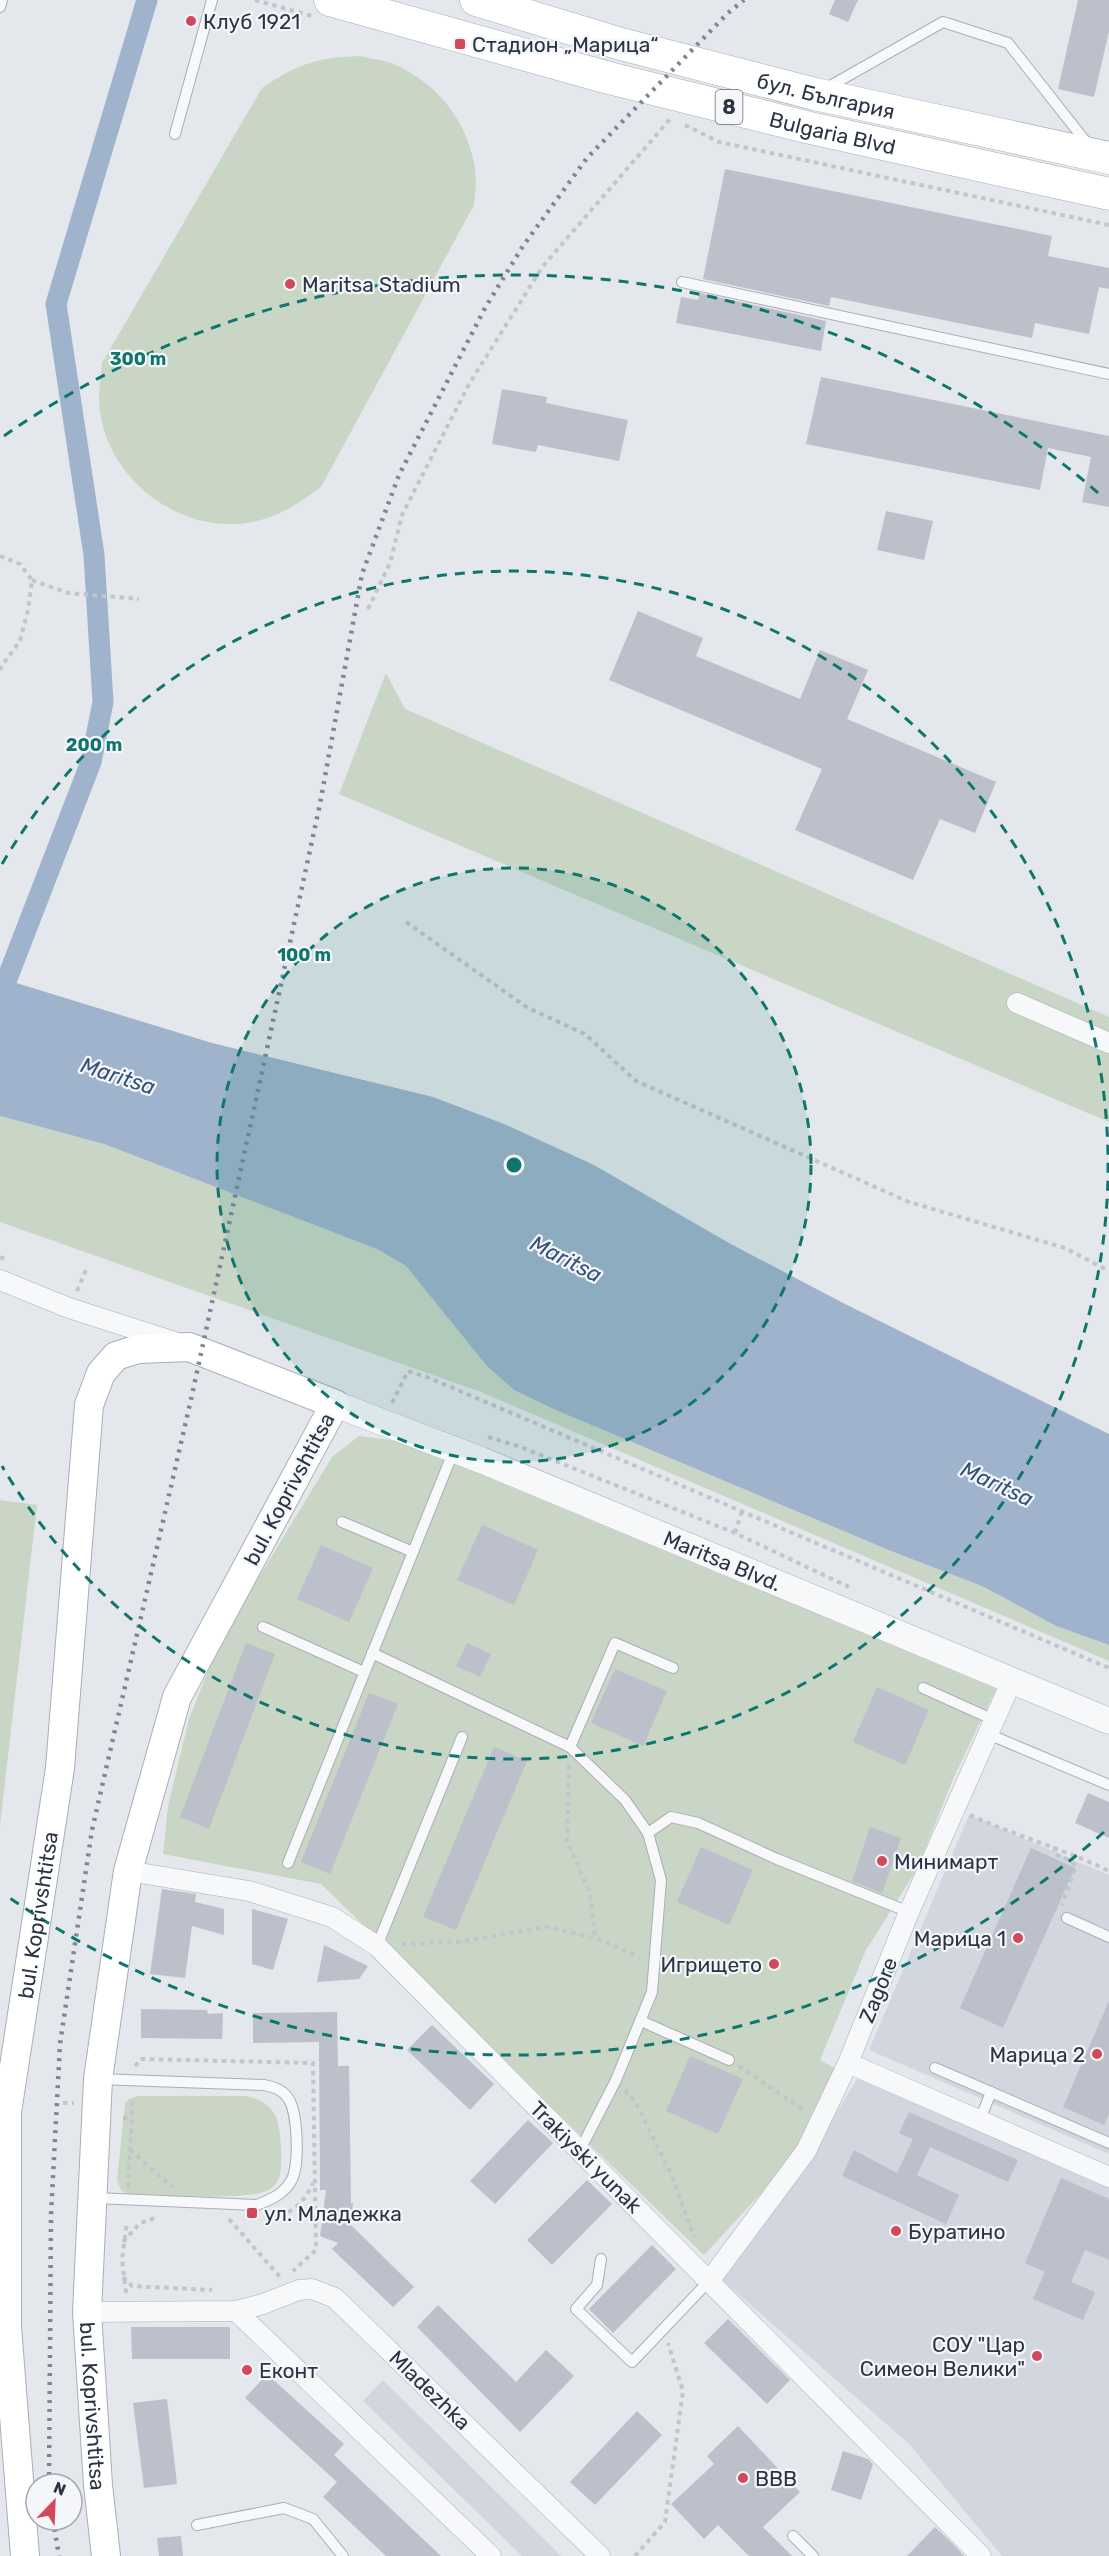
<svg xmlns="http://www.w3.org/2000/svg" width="1109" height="2556" font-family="Rubik,sans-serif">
<rect width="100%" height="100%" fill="#e4e7ec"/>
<g fill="#d2d6de">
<path d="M969 1815 1109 1875V2154L869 2050Z"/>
<path d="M857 2079 1109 2187V2556H1002L909 2444 718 2276 787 2194Z"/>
<path d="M383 2380 561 2556H522L363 2401Z"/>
</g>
<g fill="#c9d6c5">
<path d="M360 56C371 59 385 60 396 65 439 85 467 121 475 168 477 180 475 193 474 205L321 487C301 502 282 515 257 521 181 539 102 477 99 400 99 388 101 375 102 363L262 88C299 63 316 58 360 56Z"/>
<path d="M386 673 405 709 1109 1017V1122L339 794Z"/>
<path d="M0 1116 104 1144 377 1249 406 1266 438 1305 558 1411 891 1551 984 1587 1056 1626 1109 1645V1661L481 1392 0 1222Z"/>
<path d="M359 1436 399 1441 996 1689 953 1779 917 1869 866 1950 820 2060 843 2073 800 2151 704 2255 321 1884 163 1854 168 1806 189 1719 219 1643 332 1457Z"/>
<path d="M0 1500 37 1505 0 1825Z"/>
<path d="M138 2096H245C257 2098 269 2103 275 2115 281 2126 283 2161 280 2174 279 2182 273 2188 266 2191 244 2201 156 2195 127 2194L121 2190 117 2180 125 2104 129 2099Z"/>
</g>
<path fill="#9fb4cc" d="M0 978 212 1043 433 1097 504 1124 594 1165 729 1243 845 1304 1109 1434V1645L1056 1626 984 1587 891 1551 558 1411 514 1390 487 1366 406 1266 377 1249 104 1144 0 1116Z"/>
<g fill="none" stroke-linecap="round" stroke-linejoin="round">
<path stroke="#9fb4cc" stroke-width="21" d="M0 997 91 762 103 702 94 555 56 304 147 0"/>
</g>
<g fill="#bbc0ca">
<path d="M835 0H858L848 22 829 14Z"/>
<path d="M1078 0H1109V31L1094 97 1058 89Z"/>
<path d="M725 169 1052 236 1048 256 1109 268V289L1099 287 1089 334 1035 323 1032 338 831 297 829 306 703 279Z"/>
<path d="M700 293 826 321 821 351 676 323 681 297 698 300Z"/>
<path d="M821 377 1109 436V507L1082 502 1091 457 1048 448 1040 490 806 444Z"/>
<path d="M502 389 547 397 546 403 628 420 619 461 538 445 536 452 492 444Z"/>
<path d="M886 511 933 521 924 560 877 550Z"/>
<path d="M638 611 703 638 696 656 800 699 820 650 868 670 847 719 996 782 975 833 940 819 913 880 795 830 822 769 609 680Z"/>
<path d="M482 1525 538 1550 514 1605 457 1580Z"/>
<path d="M321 1545 373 1568 349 1622 297 1599Z"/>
<path d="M246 1643 275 1654 209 1829 180 1817Z"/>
<path d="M467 1643 491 1654 480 1677 456 1666Z"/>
<path d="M615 1669 667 1691 643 1746 591 1723Z"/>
<path d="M877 1687 929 1710 905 1765 853 1742Z"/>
<path d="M369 1693 398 1704 330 1874 301 1862Z"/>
<path d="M494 1747 527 1761 456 1930 423 1917Z"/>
<path d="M1088 1793 1109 1802V1838L1075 1823Z"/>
<path d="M870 1827 901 1838 882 1893 852 1881Z"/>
<path d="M701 1847 753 1870 729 1925 677 1902Z"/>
<path d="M1031 1848 1075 1868 1003 2028 960 2008Z"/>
<path d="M162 1889 196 1894 195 1902 224 1909V1935L192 1926 185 1978 150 1974Z"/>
<path d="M252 1909 288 1919 273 1970 252 1964Z"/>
<path d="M324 1945 368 1966 359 1979 317 1982Z"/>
<path d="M1109 2001V2114L1104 2125 1063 2107Z"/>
<path d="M141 2009 207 2010 208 2014 223 2013 222 2039 141 2038Z"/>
<path d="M337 2012 338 2066H349L351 2203H353L351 2225 414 2287 393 2307 332 2249 338 2243 320 2236 326 2190H320L319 2042 253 2043V2013Z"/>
<path d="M432 2025 494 2084 470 2110 407 2050Z"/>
<path d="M690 2056 743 2079 718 2134 666 2111Z"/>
<path d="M909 2112 1018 2160 1008 2182 930 2147 917 2175 959 2195 946 2224 842 2176 854 2150 897 2173 913 2139 899 2133Z"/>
<path d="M528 2120 553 2143 495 2204 470 2181Z"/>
<path d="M1061 2178 1109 2199V2260L1085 2250 1071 2282 1095 2292 1083 2320 1033 2299 1045 2272 1025 2263Z"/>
<path d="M587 2180 612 2204 552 2265 527 2240Z"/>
<path d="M652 2245 676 2269 613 2333 589 2309Z"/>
<path d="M438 2305 516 2382 546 2350 574 2376 520 2432 417 2327Z"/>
<path d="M728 2319 790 2380 767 2404 704 2343Z"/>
<path d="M131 2327H230V2359H132Z"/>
<path d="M267 2374 344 2444 334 2455 441 2556H386L323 2497 337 2482 245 2398Z"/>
<path d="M167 2399 177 2484 144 2488 133 2403Z"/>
<path d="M637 2411 662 2435 595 2505 570 2482Z"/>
<path d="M738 2426 800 2492 763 2527 792 2556H749L718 2525 704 2539 671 2504 714 2464 707 2456Z"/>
<path d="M843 2451 868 2459 873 2464 861 2500 831 2490Z"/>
<path d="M935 2527 953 2544 964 2556H907Z"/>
<path d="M181 2536 183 2556H159L157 2538Z"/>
</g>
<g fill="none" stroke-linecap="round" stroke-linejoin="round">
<defs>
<g id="service">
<path d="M0 7 2 0"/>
<path d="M823 90 943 22 1008 43 1090 147"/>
<path d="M175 134 212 0"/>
<path d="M682 282 1109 374"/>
<path d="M342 1522 413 1552"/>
<path d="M263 1627 364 1672"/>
<path d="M372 1653 570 1747 625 1800 648 1833"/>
<path d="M923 1688 994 1720"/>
<path d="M988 1734 1109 1785"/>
<path d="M570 1747 615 1643 673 1668"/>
<path d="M288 1863 454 1450"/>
<path d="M1067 1918 1109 1937"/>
<path d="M377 1946 462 1737"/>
<path d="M641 2021 729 2060"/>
<path d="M935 2068 1109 2143"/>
<path d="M980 2120 991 2092"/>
<path d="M579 2152 616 2080 652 1992 661 1880 648 1833 671 1817 698 1823 777 1859 909 1912"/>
<path d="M95 2198 257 2205C271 2199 283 2195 291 2181 300 2167 298 2112 288 2098 282 2089 273 2087 264 2085L98 2079"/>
<path d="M601 2259 597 2285 576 2309 632 2362 710 2280"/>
<path d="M197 2525 284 2508 313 2519 343 2556"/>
<path d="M793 2536 813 2556"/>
</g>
<g id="minor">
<path d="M1017 1003 1109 1043"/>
<path d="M0 1280 69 1308 175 1342"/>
<path d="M128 1871 249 1891 332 1917 377 1946 981 2556"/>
<path d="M848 2063 1109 2177"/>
<path d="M710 2280 806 2151 848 2063 909 1912 1012 1680"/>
<path d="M236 2311 491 2556"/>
<path d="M87 2312 236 2311 263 2304 299 2290 312 2289 335 2298 600 2556"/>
</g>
<g id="tertiary">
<path id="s1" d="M335 1404 481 1460 1109 1721"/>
</g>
<g id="secondary">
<path id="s2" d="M25 2556 7 2327V2112L60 1768 89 1405 101 1373 116 1356 138 1349 189 1347 335 1404 177 1697 128 1871 98 2079 87 2312 98 2485 106 2556"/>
</g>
<g id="primary">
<path id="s3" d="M330 0 609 78 806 127 1109 194"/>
<path id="s4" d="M476 0 621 44 815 94 1109 158"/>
</g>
</defs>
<use href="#service" stroke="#a9aeb7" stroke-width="12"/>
<use href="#minor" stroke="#a9aeb7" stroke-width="21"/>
<use href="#tertiary" stroke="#a9aeb7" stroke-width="27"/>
<use href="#secondary" stroke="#a9aeb7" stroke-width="30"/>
<use href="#primary" stroke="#a3abb8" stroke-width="33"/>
<g stroke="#c2c5cb" stroke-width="4" stroke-dasharray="4.5 4.5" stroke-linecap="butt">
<path d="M255 0 312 16"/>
<path d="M685 125 719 142 1109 225"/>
<path d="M0 556 20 564 32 580 28 610 20 641 1 667 0 672"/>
<path d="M32 580 68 593 139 599"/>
<path d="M368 609 390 563 402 515 469 384 543 266 671 118"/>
<path d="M406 922 528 1008 585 1034 636 1081 909 1202 1065 1248 1109 1271"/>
<path d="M0 1257 8 1260"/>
<path d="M77 1291 86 1270"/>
<path d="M392 1403 408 1371 427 1377 1109 1668"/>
<path d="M488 1437 518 1446 735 1533 849 1587"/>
<path d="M735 1533 742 1511"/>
<path d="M569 1765 567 1841 590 1893 595 1938"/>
<path d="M970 1815C1016 1836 1064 1849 1109 1871"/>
<path d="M1055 1847 1054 1854 1069 1860 1076 1866 1062 1905"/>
<path d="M402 1944 459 1942 548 1927 595 1938 640 1957"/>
<path d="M135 2066 141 2059 313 2063 316 2250 293 2271"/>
<path d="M739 2066 805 2111"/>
<path d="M625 2090 635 2101 671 2174 694 2237"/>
<path d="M63 2103H74"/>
<path d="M123 2118H132"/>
<path d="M130 2150 172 2187"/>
<path d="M128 2187 133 2097"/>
<path d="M271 2217C292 2215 305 2201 313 2183"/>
<path d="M229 2219 280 2277"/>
<path d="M123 2242 140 2223 155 2218"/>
<path d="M123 2277 132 2286 212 2290"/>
<path d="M126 2293 122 2259 127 2222"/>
<path d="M635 2556 665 2522 683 2391 668 2343"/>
</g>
<use href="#service" stroke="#f7f8fa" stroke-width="10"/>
<use href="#minor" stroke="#f7f8fa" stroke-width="20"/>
<use href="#tertiary" stroke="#f7f8fa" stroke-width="26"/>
<use href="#secondary" stroke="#fff" stroke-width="28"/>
<use href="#primary" stroke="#fff" stroke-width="32"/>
<g stroke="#7d8696" stroke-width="4.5" stroke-dasharray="3 6" stroke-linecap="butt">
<path d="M49 2484 51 2215 60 2044 92 1830 192 1395 320 804 362 574 399 475 485 308 523 246 587 158 728 13 744 0"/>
<path d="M53 2520 59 2556"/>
</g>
</g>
<circle cx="514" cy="1165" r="297" fill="#0f766e" fill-opacity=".12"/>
<g fill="none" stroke="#0f766e" stroke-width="3" stroke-dasharray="10 8">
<circle cx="514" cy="1165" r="297"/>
<path d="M2 864A594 594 0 1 1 2 1466"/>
<path d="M1104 1832A890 890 0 0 1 4 1894M4 436A890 890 0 0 1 1104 498"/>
</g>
<g fill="#d1495b" stroke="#f4f6f9" stroke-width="2">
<circle cx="191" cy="21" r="6"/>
<rect x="454" y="38" width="12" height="12" rx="3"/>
<circle cx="290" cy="284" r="6"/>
<circle cx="882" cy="1861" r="6"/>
<circle cx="1018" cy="1938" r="6"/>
<circle cx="774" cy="1964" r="6"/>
<circle cx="1097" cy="2054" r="6"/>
<rect x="246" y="2207" width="12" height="12" rx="3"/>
<circle cx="896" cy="2231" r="6"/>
<circle cx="1037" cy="2356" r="6"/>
<circle cx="247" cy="2370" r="6"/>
<circle cx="743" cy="2478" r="6"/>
</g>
<g text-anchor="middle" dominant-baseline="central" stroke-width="4.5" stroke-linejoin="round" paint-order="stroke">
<rect fill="#f4f6f9" stroke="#676e7b" stroke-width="1.5" x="715.5" y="90" width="27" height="34" rx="4.5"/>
<g font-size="20" font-weight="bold" fill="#2b3445">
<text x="729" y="107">8</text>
</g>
<g font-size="21" fill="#2b3445" stroke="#f4f6f9" text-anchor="start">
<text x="203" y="21">Клуб 1921</text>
<text x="472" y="44">Стадион „Марица“</text>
<text x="302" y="284">Maritsa Stadium</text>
<text x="894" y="1861">Минимарт</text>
<text x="1006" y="1938" text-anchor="end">Марица 1</text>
<text x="762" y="1964" text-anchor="end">Игрището</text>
<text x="1085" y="2054" text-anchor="end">Марица 2</text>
<text x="264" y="2213">ул. Младежка</text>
<text x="908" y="2231">Буратино</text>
<text x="1025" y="2344" text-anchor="end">СОУ "Цар<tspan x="1025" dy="24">Симеон Велики"</tspan></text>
<text x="259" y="2370">Еконт</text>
<text x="755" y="2478">ВВВ</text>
</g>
<g font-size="21" fill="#2b3445" stroke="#f4f6f9">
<text stroke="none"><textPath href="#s4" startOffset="363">бул. България</textPath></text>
<text stroke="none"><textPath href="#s3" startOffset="520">Bulgaria Blvd</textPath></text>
<text transform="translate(289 1489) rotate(-62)">bul. Koprivshtitsa</text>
<text stroke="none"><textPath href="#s1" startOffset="418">Maritsa Blvd.</textPath></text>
<text stroke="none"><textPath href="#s2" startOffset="644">bul. Koprivshtitsa</textPath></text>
<text transform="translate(878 1990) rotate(-68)">Zagore</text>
<text transform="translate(586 2157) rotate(45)">Trakiyski yunak</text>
<text transform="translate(430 2390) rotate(44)">Mladezhka</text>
<text stroke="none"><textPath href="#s2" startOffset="2496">bul. Koprivshtitsa</textPath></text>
</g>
<g font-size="22" font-style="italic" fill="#34527a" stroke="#f4f6f9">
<text transform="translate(118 1076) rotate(18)">Maritsa</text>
<text transform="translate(566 1259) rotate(27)">Maritsa</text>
<text transform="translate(997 1484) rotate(25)">Maritsa</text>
</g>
</g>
<circle cx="514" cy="1165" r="9" fill="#0f766e" stroke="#f4f6f9" stroke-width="3"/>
<g font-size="18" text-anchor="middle" font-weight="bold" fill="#0f766e" stroke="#f4f6f9" stroke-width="4.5" stroke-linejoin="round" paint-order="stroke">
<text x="138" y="365">300 m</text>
<text x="94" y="751">200 m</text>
<text x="304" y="961">100 m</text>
</g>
<g transform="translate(54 2502) rotate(23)"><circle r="28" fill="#f4f6f9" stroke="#a4a8b1" stroke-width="1.5"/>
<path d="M0-4.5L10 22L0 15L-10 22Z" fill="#d1495b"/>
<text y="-9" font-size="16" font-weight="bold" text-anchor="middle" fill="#2b3445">N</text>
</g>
</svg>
